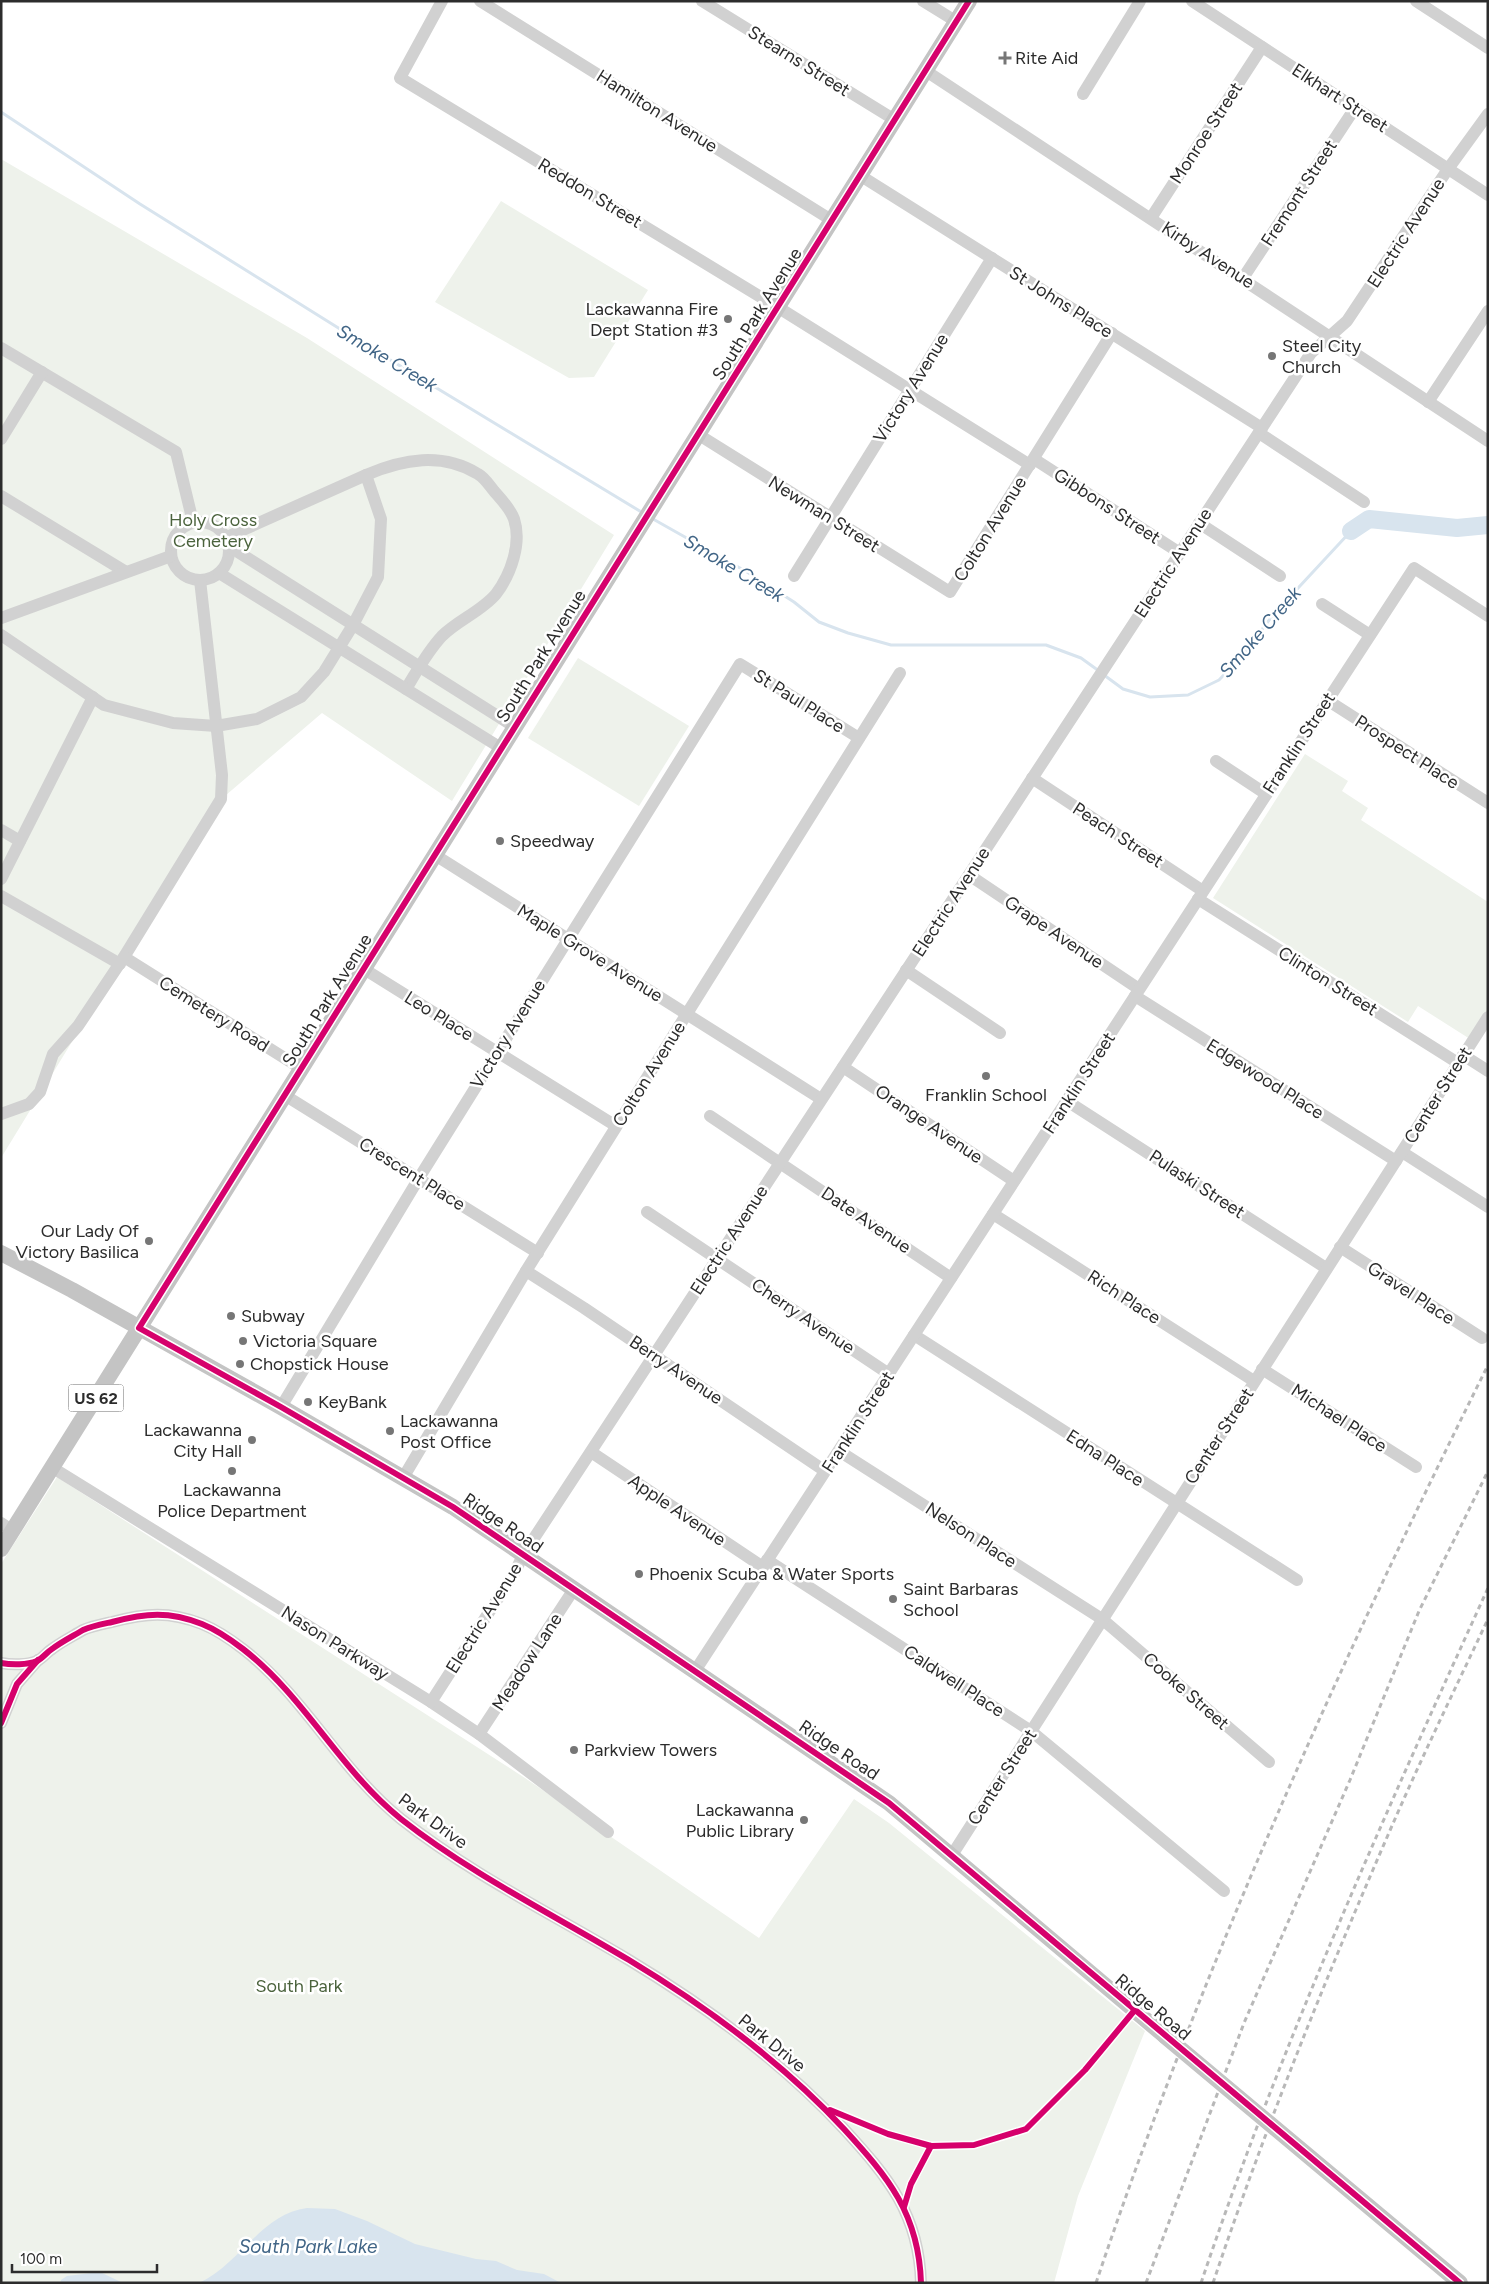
<svg xmlns="http://www.w3.org/2000/svg" width="1489" height="2284" font-family="Figtree,sans-serif">
<rect width="100%" height="100%" fill="#fff"/>
<g fill="#eef2eb">
<path d="M1 159 307 338 614 535 452 801 322 713 219 801 1 1158Z"/>
<path d="M501 201 648 290 594 377 569 378 435 302Z"/>
<path d="M578 658 689 726 639 806 528 738Z"/>
<path d="M1305 754 1348 781 1342 791 1368 808 1361 820 1488 902V1011L1470 1039 1418 1006 1408 1022 1213 898Z"/>
<path d="M57 1477 525 1778 759 1938 854 1799 889 1823 1145 2031 1078 2196 1054 2283H1V1564Z"/>
</g>
<g fill="#d8e4ee">
<path d="M307 2208 335 2209 367 2221 415 2244 476 2259 496 2261 517 2270 544 2274 561 2283H199C239 2265 261 2214 307 2208Z"/>
<path d="M100 2272 123 2283H60L61 2280 67 2276Z"/>
</g>
<g fill="none" stroke-linecap="round" stroke-linejoin="round">
<g stroke="#d8e4ee" stroke-width="3">
<path d="M1 112 140 204 364 344 643 513"/>
<path d="M653 519 747 572 794 602 819 622 848 633 891 645H1046L1081 658 1099 671"/>
<path d="M1104 675 1123 689 1150 697 1188 695 1219 680 1242 656 1273 615 1351 531"/>
</g>
<path stroke="#d8e4ee" stroke-width="18" d="M1351 531 1369 519 1457 528 1488 525"/>
<g stroke="#d1d1d1" stroke-width="12">
<path d="M442 1 400 78 779 308 1030 465"/>
<path d="M480 1 833 221"/>
<path d="M702 1 895 120"/>
<path d="M923 1 957 22"/>
<path d="M1192 1 1488 195"/>
<path d="M1416 1 1488 48"/>
<path d="M926 71 1488 441"/>
<path d="M1083 94 1140 1"/>
<path d="M861 176 1262 428"/>
<path d="M1151 218 1262 47"/>
<path d="M1243 278 1355 108"/>
<path d="M1 348 176 452 193 522"/>
<path d="M1428 402 1488 311"/>
<path d="M1259 433 1364 502"/>
<path d="M699 435 950 592 1112 333"/>
<path d="M1 439 42 372"/>
<path d="M1034 459 1180 553"/>
<path d="M366 475C403 459 442 452 478 474 485 478 489 485 494 491 501 499 510 508 514 519 522 543 511 574 496 594 482 611 458 620 442 636 427 652 417 671 406 689"/>
<path d="M1 496 126 572"/>
<circle cx="200" cy="551" r="29"/>
<path d="M1199 523 1280 576"/>
<path d="M230 547 515 727"/>
<path d="M219 573 501 748"/>
<path d="M794 576 992 258"/>
<path d="M200 580 222 775 221 799 124 957 302 1069"/>
<path d="M1322 604 1370 635"/>
<path d="M1 618 171 556"/>
<path d="M1 635 104 705 173 723 216 726 257 719 301 697 324 672 353 625 378 577 381 519 366 475 227 537"/>
<path d="M1327 700 1488 803"/>
<path d="M1216 761 1266 794"/>
<path d="M1032 778 1203 891"/>
<path d="M1 830 20 841"/>
<path d="M435 855 821 1099"/>
<path d="M969 875 1139 989"/>
<path d="M1 879 93 697"/>
<path d="M1 896 120 964"/>
<path d="M1198 899 1458 1063"/>
<path d="M364 969 616 1126"/>
<path d="M906 970 1000 1033"/>
<path d="M1135 996 1396 1161"/>
<path d="M1463 1055 1488 1071"/>
<path d="M843 1067 1014 1181"/>
<path d="M286 1096 538 1253"/>
<path d="M1067 1101 1326 1268"/>
<path d="M1 1114 29 1104 40 1092 53 1054 78 1026 124 957"/>
<path d="M710 1116 951 1278"/>
<path d="M1402 1152 1488 1207"/>
<path d="M647 1212 889 1374"/>
<path d="M993 1214 1254 1381"/>
<path d="M1340 1247 1482 1338"/>
<path d="M526 1271 584 1308 825 1471"/>
<path d="M914 1335 1297 1580"/>
<path d="M1262 1369 1416 1467"/>
<path d="M281 1407 419 1178 740 664 859 738"/>
<path d="M839 1451 1102 1619 1269 1762"/>
<path d="M591 1452 763 1567"/>
<path d="M53 1468 431 1702 479 1734 608 1832"/>
<path d="M403 1478 526 1271 900 673"/>
<path d="M1 1523 13 1531"/>
<path d="M767 1560 1031 1731 1224 1891"/>
<path d="M1 1663C12 1665 27 1665 37 1661 43 1658 47 1652 52 1649 61 1642 73 1636 83 1630 92 1626 103 1624 112 1622 146 1613 169 1611 202 1624 217 1630 230 1639 243 1649 305 1697 340 1770 401 1819 471 1874 552 1914 629 1960 707 2007 782 2062 844 2129 888 2177 919 2214 921 2283"/>
<path d="M695 1671 1414 568 1488 616"/>
<path d="M431 1702 515 1572 523 1555 1311 353 1347 321 1448 169 1488 114"/>
<path d="M1 1723 17 1684 38 1660"/>
<path d="M479 1734 574 1589"/>
<path d="M952 1855 1488 1017"/>
</g>
<g stroke="#c4c4c4" stroke-width="16">
<path d="M1 1253 72 1290 281 1407 453 1507 889 1803 1165 2036"/>
<path d="M1 1549 969 1"/>
</g>
<g stroke="#b8b8b8" stroke-width="3" stroke-dasharray="5 4" stroke-linecap="butt">
<path d="M1096 2283C1202 1967 1340 1662 1488 1365"/>
<path d="M1146 2283 1244 2023 1350 1780 1419 1611 1488 1471"/>
<path d="M1201 2283C1281 2045 1384 1816 1488 1588"/>
<path d="M1213 2283C1264 2131 1324 1982 1388 1835 1419 1763 1454 1691 1488 1619"/>
</g>
<path stroke="#c4c4c4" stroke-width="16" d="M1165 2036 1460 2283"/>
<defs>
<g id="cycleway">
<path d="M969 1 139 1328 281 1407 453 1507 889 1803 1460 2283"/>
<path d="M1 1663C12 1665 27 1665 37 1661 43 1658 47 1652 52 1649 61 1642 73 1636 83 1630 92 1626 103 1624 112 1622 146 1613 169 1611 202 1624 217 1630 230 1639 243 1649 305 1697 340 1770 401 1819 471 1874 552 1914 629 1960 707 2007 782 2062 844 2129 888 2177 919 2214 921 2283"/>
<path d="M1 1723 17 1684 38 1660"/>
<path d="M830 2110 888 2134 931 2146 974 2145 1026 2129 1085 2070 1134 2011"/>
<path d="M904 2207 911 2184 931 2146"/>
</g>
</defs>
<use href="#cycleway" stroke="#fff" stroke-width="9"/>
<use href="#cycleway" stroke="#d6006c" stroke-width="6"/>
</g>
<g fill="#767676" stroke="#fff" stroke-width="2">
<path d="M1002.5 50.5h5v5h5v5h-5v5h-5v-5h-5v-5h5z"/>
<circle cx="728" cy="319" r="5"/>
<circle cx="1272" cy="356" r="5"/>
<circle cx="500" cy="841" r="5"/>
<circle cx="986" cy="1076" r="5"/>
<circle cx="149" cy="1241" r="5"/>
<circle cx="231" cy="1316" r="5"/>
<circle cx="243" cy="1341" r="5"/>
<circle cx="240" cy="1364" r="5"/>
<circle cx="308" cy="1402" r="5"/>
<circle cx="390" cy="1431" r="5"/>
<circle cx="252" cy="1440" r="5"/>
<circle cx="232" cy="1471" r="5"/>
<circle cx="639" cy="1574" r="5"/>
<circle cx="893" cy="1599" r="5"/>
<circle cx="574" cy="1750" r="5"/>
<circle cx="804" cy="1820" r="5"/>
</g>
<g text-anchor="middle" dominant-baseline="central" stroke-width="5" stroke-linejoin="round" paint-order="stroke">
<rect fill="#fff" stroke="#6b6b6b" stroke-width="1" x="68.5" y="1384.5" width="55" height="27" rx="4"/>
<g font-size="16" font-weight="bold" fill="#2c2c2c">
<text x="96" y="1398">US 62</text>
</g>
<g font-size="18" fill="#2c2c2c" stroke="#fff" text-anchor="start">
<text x="1015" y="58">Rite Aid</text>
<text x="718" y="309" text-anchor="end">Lackawanna Fire<tspan x="718" dy="21">Dept Station #3</tspan></text>
<text x="1282" y="346">Steel City<tspan x="1282" dy="21">Church</tspan></text>
<text x="510" y="841">Speedway</text>
<text x="986" y="1095" text-anchor="middle">Franklin School</text>
<text x="139" y="1231" text-anchor="end">Our Lady Of<tspan x="139" dy="21">Victory Basilica</tspan></text>
<text x="241" y="1316">Subway</text>
<text x="253" y="1341">Victoria Square</text>
<text x="250" y="1364">Chopstick House</text>
<text x="318" y="1402">KeyBank</text>
<text x="400" y="1421">Lackawanna<tspan x="400" dy="21">Post Office</tspan></text>
<text x="242" y="1430" text-anchor="end">Lackawanna<tspan x="242" dy="21">City Hall</tspan></text>
<text x="232" y="1490" text-anchor="middle">Lackawanna<tspan x="232" dy="21">Police Department</tspan></text>
<text x="649" y="1574">Phoenix Scuba &amp; Water Sports</text>
<text x="903" y="1589">Saint Barbaras<tspan x="903" dy="21">School</tspan></text>
<text x="584" y="1750">Parkview Towers</text>
<text x="794" y="1810" text-anchor="end">Lackawanna<tspan x="794" dy="21">Public Library</tspan></text>
</g>
<g font-size="18" fill="#2c2c2c" stroke="#fff">
<text transform="translate(799 61) rotate(32)">Stearns Street</text>
<text transform="translate(1340 98) rotate(33)">Elkhart Street</text>
<text transform="translate(657 111) rotate(32)">Hamilton Avenue</text>
<text transform="translate(1206 133) rotate(-57)">Monroe Street</text>
<text transform="translate(590 193) rotate(31)">Reddon Street</text>
<text transform="translate(1299 193) rotate(-57)">Fremont Street</text>
<text transform="translate(1406 233) rotate(-57)">Electric Avenue</text>
<text transform="translate(1208 255) rotate(33)">Kirby Avenue</text>
<text transform="translate(1061 302) rotate(32)">St Johns Place</text>
<text transform="translate(757 314) rotate(-58)">South Park Avenue</text>
<text transform="translate(911 388) rotate(-58)">Victory Avenue</text>
<text transform="translate(1107 506) rotate(33)">Gibbons Street</text>
<text transform="translate(824 514) rotate(32)">Newman Street</text>
<text transform="translate(990 529) rotate(-58)">Colton Avenue</text>
<text transform="translate(1173 563) rotate(-57)">Electric Avenue</text>
<text transform="translate(541 656) rotate(-58)">South Park Avenue</text>
<text transform="translate(799 701) rotate(32)">St Paul Place</text>
<text transform="translate(1299 743) rotate(-57)">Franklin Street</text>
<text transform="translate(1407 752) rotate(33)">Prospect Place</text>
<text transform="translate(1118 835) rotate(33)">Peach Street</text>
<text transform="translate(951 902) rotate(-57)">Electric Avenue</text>
<text transform="translate(1054 932) rotate(34)">Grape Avenue</text>
<text transform="translate(590 953) rotate(32)">Maple Grove Avenue</text>
<text transform="translate(1328 981) rotate(32)">Clinton Street</text>
<text transform="translate(327 1000) rotate(-58)">South Park Avenue</text>
<text transform="translate(214 1014) rotate(32)">Cemetery Road</text>
<text transform="translate(439 1016) rotate(32)">Leo Place</text>
<text transform="translate(508 1034) rotate(-58)">Victory Avenue</text>
<text transform="translate(649 1074) rotate(-58)">Colton Avenue</text>
<text transform="translate(1265 1079) rotate(32)">Edgewood Place</text>
<text transform="translate(1079 1083) rotate(-57)">Franklin Street</text>
<text transform="translate(1438 1095) rotate(-58)">Center Street</text>
<text transform="translate(929 1124) rotate(34)">Orange Avenue</text>
<text transform="translate(412 1174) rotate(32)">Crescent Place</text>
<text transform="translate(1197 1184) rotate(33)">Pulaski Street</text>
<text transform="translate(866 1220) rotate(34)">Date Avenue</text>
<text transform="translate(729 1240) rotate(-57)">Electric Avenue</text>
<text transform="translate(1411 1293) rotate(33)">Gravel Place</text>
<text transform="translate(1124 1297) rotate(33)">Rich Place</text>
<text transform="translate(803 1316) rotate(34)">Cherry Avenue</text>
<text transform="translate(676 1370) rotate(34)">Berry Avenue</text>
<text transform="translate(1339 1418) rotate(33)">Michael Place</text>
<text transform="translate(858 1422) rotate(-57)">Franklin Street</text>
<text transform="translate(1219 1436) rotate(-57)">Center Street</text>
<text transform="translate(1105 1458) rotate(33)">Edna Place</text>
<text transform="translate(677 1510) rotate(34)">Apple Avenue</text>
<text transform="translate(503 1523) rotate(34)">Ridge Road</text>
<text transform="translate(971 1535) rotate(33)">Nelson Place</text>
<text transform="translate(484 1618) rotate(-58)">Electric Avenue</text>
<text transform="translate(335 1643) rotate(32)">Nason Parkway</text>
<text transform="translate(527 1662) rotate(-57)">Meadow Lane</text>
<text transform="translate(954 1681) rotate(33)">Caldwell Place</text>
<text transform="translate(1186 1691) rotate(41)">Cooke Street</text>
<text transform="translate(839 1750) rotate(34)">Ridge Road</text>
<text transform="translate(1002 1777) rotate(-57)">Center Street</text>
<text transform="translate(433 1821) rotate(36)">Park Drive</text>
<text transform="translate(1153 2007) rotate(40)">Ridge Road</text>
<text transform="translate(772 2043) rotate(39)">Park Drive</text>
</g>
<g font-size="18" fill="#4b633d" stroke="#fff">
<text x="213" y="520">Holy Cross<tspan x="213" dy="21">Cemetery</tspan></text>
<text x="299" y="1986">South Park</text>
</g>
<g font-size="19" font-style="italic" fill="#416586" stroke="#fff">
<text transform="translate(387 358) rotate(31)">Smoke Creek</text>
<text transform="translate(734 568) rotate(31)">Smoke Creek</text>
<text transform="translate(1260 632) rotate(-49)">Smoke Creek</text>
<text x="308" y="2246">South Park Lake</text>
</g>
</g>
<rect width="1489" height="2284" fill="none" stroke="#2c2c2c" stroke-width="5"/>
<path d="M12 2264v8h145v-8" fill="none" stroke="#2c2c2c" stroke-width="2.5"/>
<text x="20" y="2264" font-size="15" fill="#2c2c2c" stroke="#ffffff" stroke-width="4" paint-order="stroke">100 m</text>
</svg>
